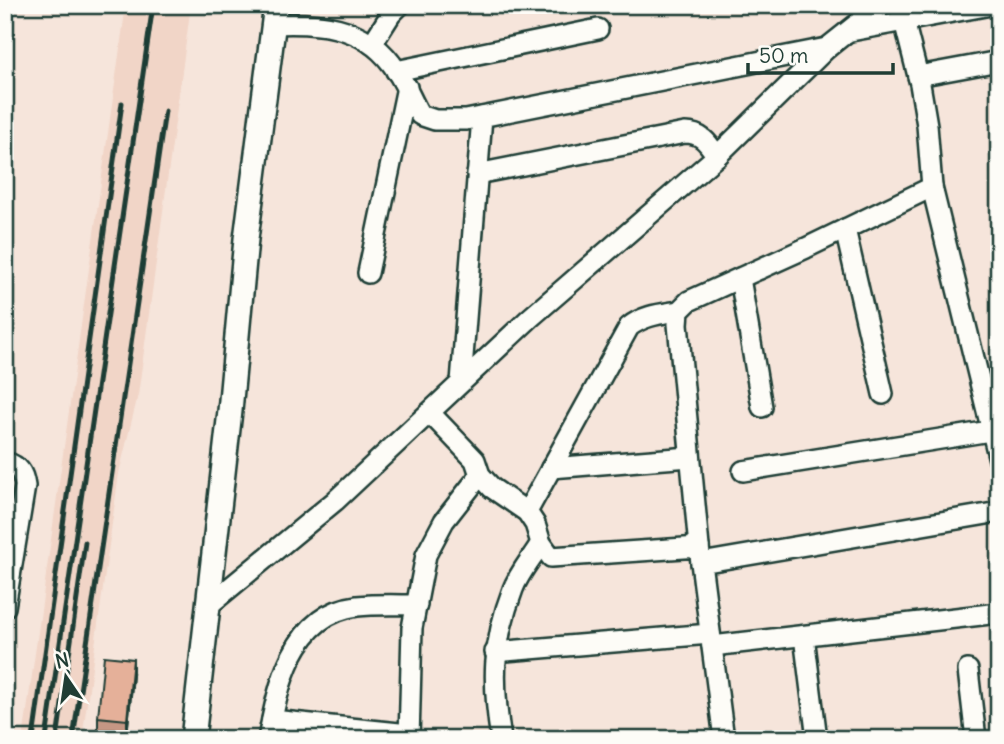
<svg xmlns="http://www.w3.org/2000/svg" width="1004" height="744" font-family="Delius,sans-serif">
<rect width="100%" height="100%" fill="#f6e5db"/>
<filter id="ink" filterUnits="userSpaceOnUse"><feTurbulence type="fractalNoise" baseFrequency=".0143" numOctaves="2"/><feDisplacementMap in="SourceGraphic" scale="14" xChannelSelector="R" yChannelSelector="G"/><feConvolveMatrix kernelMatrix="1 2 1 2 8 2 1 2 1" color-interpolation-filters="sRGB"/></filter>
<g filter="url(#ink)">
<path fill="#f1d5c7" d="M126 5H191L138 395 119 473 82 739H23Z"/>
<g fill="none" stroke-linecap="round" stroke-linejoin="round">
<defs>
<g id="minor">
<path d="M900 5 920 84 927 125 932 187 999 460"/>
<path d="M274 24C318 22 362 25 391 63 404 79 410 98 420 115L435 120H466L827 48"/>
<path d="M851 31 991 5"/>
<path d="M372 44 391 14 400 5"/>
<path d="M396 71 598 29"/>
<path d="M918 76 999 61"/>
<path d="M477 174 685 133C702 133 708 143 717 156"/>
<path d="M845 229 883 394"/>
<path d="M368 273 407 87"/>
<path d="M740 278 762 407"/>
<path d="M461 382 482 117"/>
<path d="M430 413 475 460 480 475 492 488 527 512 535 524 541 543 551 557 699 547 724 739"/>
<path d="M5 462C19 466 23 472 25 486L5 607"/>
<path d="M551 468 690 457"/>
<path d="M743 471 990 431"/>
<path d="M527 512 629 327C644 315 661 314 679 311"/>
<path d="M699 547 678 324 679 311 689 301 806 248 932 187"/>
<path d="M701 563 999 512"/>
<path d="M209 605 335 501 530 318 717 156 827 48 881 5"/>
<path d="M804 636 817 739"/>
<path d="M712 646 999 613"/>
<path d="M495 652 710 634"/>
<path d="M968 670 976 739"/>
<path d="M272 720 409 734"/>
<path d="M268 739C278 687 292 614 357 606 377 604 397 605 417 605"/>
<path d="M409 739 412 628 426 555 444 521 480 475"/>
<path d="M501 739C492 682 492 644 513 589 519 573 532 558 541 543"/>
</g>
<path id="tertiary" d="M193 739 230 411 246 239 276 5"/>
</defs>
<use href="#minor" stroke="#1f3d34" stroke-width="24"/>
<use href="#tertiary" stroke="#1f3d34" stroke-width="28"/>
<use href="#minor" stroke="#fdfcf7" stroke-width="19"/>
<use href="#tertiary" stroke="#fdfcf7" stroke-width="23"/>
<g stroke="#1f3d34" stroke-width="5">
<path d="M33 739 122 103"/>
<path d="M46 739 153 5"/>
<path d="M57 739 85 542"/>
<path d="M73 739 165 111"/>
</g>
</g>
<path fill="#c59784" stroke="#1f3d34" stroke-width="2" d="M133 675 127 736 98 733V717Z"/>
<path fill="#a07b6b" stroke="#1f3d34" stroke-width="2" d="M133 659V675L127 736V720Z"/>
<path fill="#e5b099" stroke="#1f3d34" stroke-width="2" d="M104 656 133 659 127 720 98 717Z"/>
</g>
<rect width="1004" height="744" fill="none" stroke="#fdfcf7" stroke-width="28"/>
<rect x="14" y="14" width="976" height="716" fill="none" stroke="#1f3d34" stroke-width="2.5" filter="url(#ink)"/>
<g transform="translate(66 677) rotate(347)" stroke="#fdfcf7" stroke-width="5" paint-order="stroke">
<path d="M0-5L12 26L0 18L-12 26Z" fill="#1f3d34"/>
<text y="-10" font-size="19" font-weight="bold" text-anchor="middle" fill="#1f3d34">N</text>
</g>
<path d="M748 63v10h145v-10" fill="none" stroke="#1f3d34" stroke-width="3.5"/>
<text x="759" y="63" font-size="21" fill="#1f3d34" stroke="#fdfcf7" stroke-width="5" paint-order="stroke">50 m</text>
</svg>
